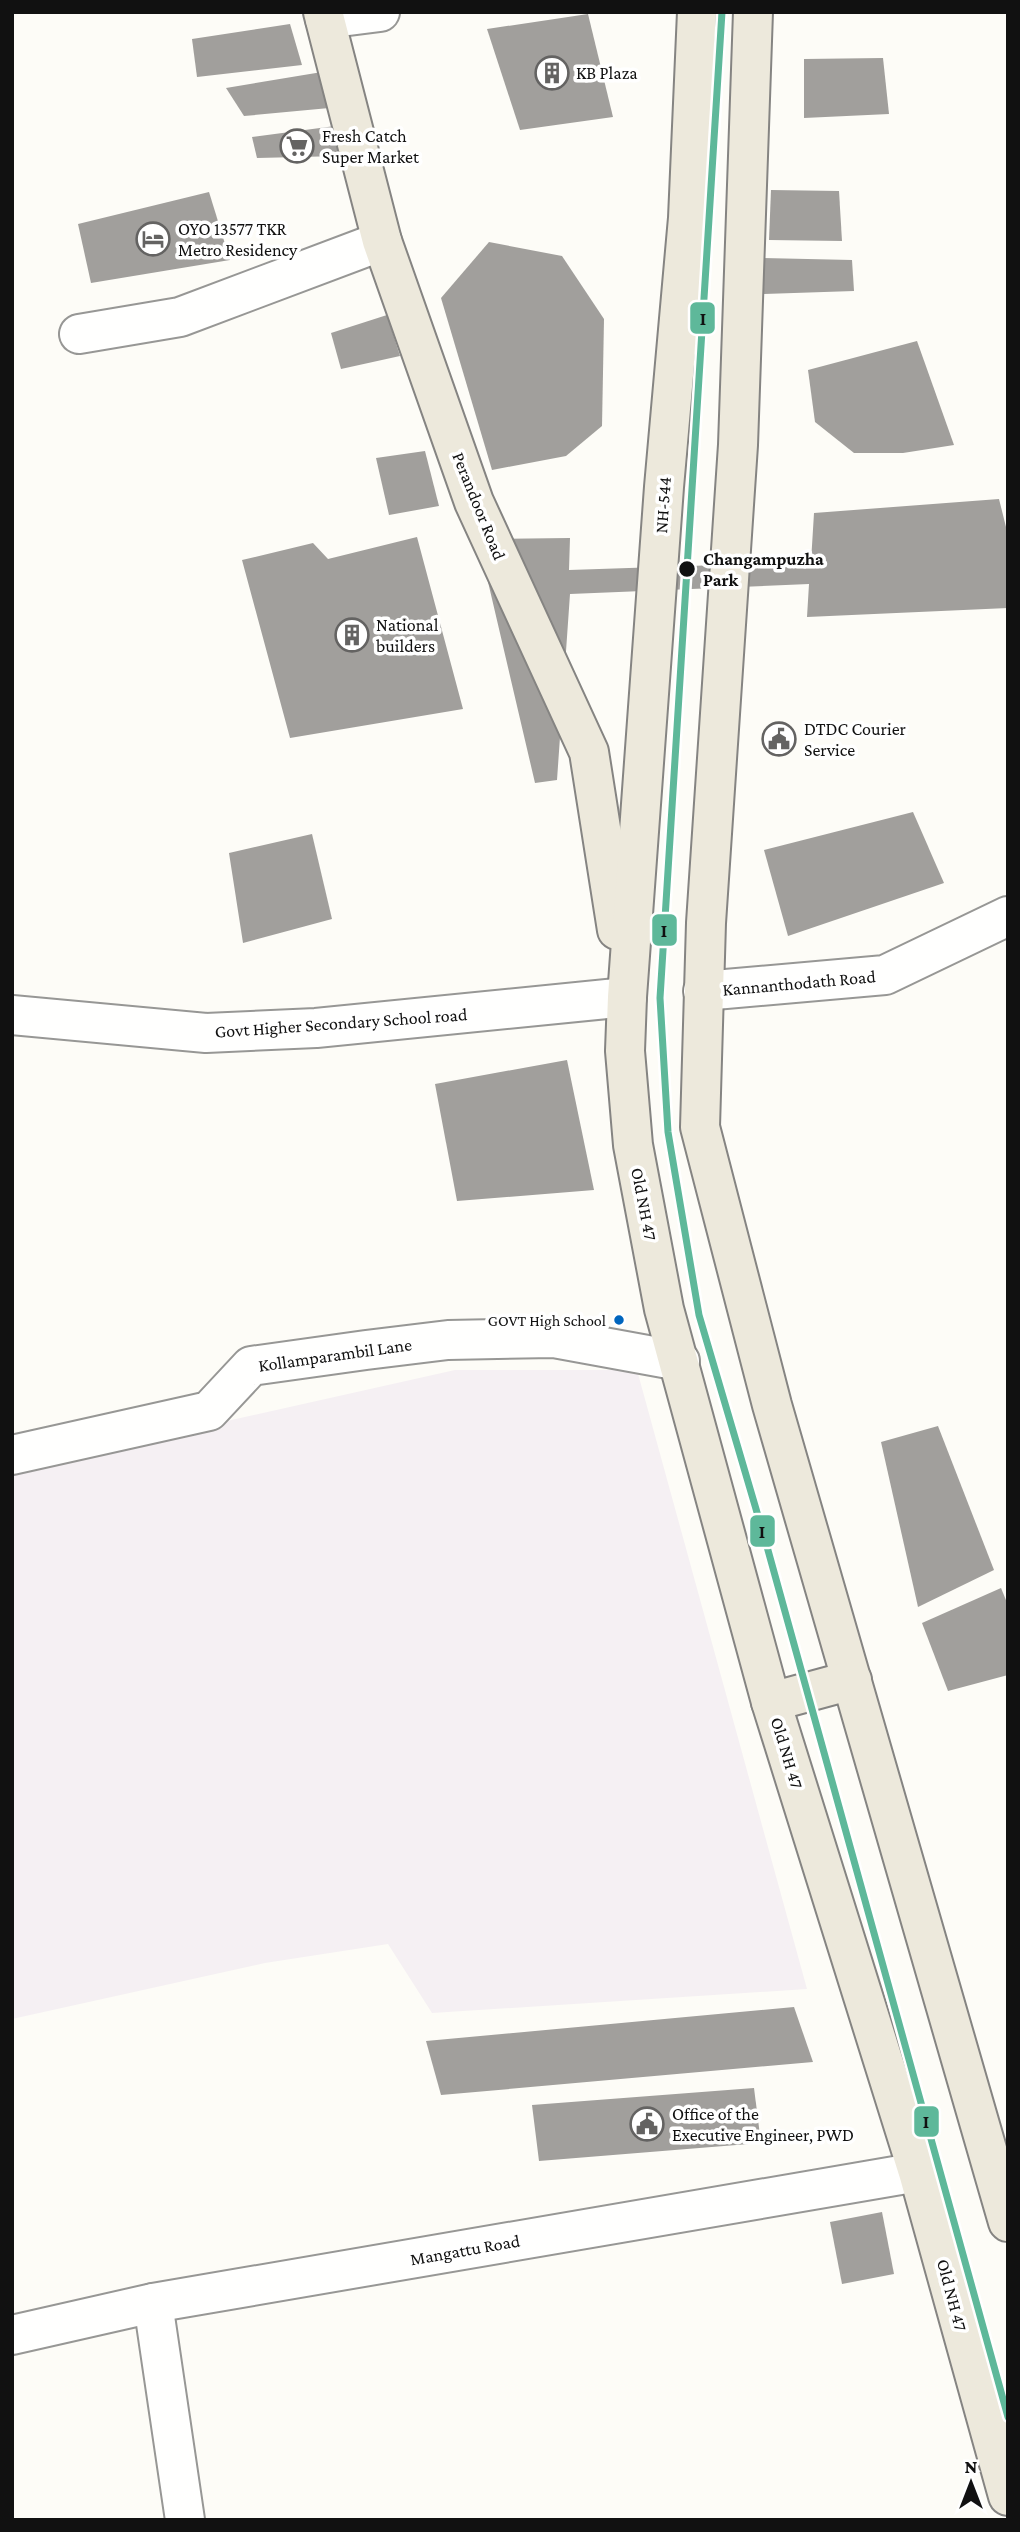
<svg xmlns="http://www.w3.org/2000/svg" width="1020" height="2532" font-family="'Crimson Pro',serif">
<rect width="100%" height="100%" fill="#fdfcf7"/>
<path fill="#f5f0f3" d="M455 1370H637L807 1989 432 2013 388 1944 265 1963 12 2019V1469Z"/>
<g fill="#a19f9c">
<path d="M588 14 613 117 520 130 487 29Z"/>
<path d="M290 24 302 65 197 77 192 39Z"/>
<path d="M883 58 889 114 804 118V59Z"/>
<path d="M328 71 340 107 244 116 226 88Z"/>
<path d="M335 126 341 156 257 158 252 137Z"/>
<path d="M771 190 839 191 842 241 769 240Z"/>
<path d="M209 192 230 260 91 283 78 224Z"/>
<path d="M489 242 562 256 604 319 602 426 566 456 492 470 441 298Z"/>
<path d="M763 258 852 260 854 291 764 294Z"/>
<path d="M387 315 400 356 341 369 331 333Z"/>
<path d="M917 341 954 445 903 453H854L815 422 808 370Z"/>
<path d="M425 451 439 506 389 515 376 458Z"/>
<path d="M999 499 1008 535V608L807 617 809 584 570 594 557 780 535 783 478 539 570 538 569 570 811 562 814 513Z"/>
<path d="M417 537 463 709 290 738 242 560 313 543 328 559Z"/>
<path d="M913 812 944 883 788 936 764 850Z"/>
<path d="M312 834 332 919 243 943 229 853Z"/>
<path d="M567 1060 594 1190 457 1201 435 1084Z"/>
<path d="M938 1426 994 1570 918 1607 881 1442Z"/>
<path d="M1001 1588 1008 1605V1675L948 1691 922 1623Z"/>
<path d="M794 2007 813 2062 441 2095 426 2041Z"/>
<path d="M754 2088 761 2143 539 2161 532 2105Z"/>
<path d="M882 2212 894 2274 842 2284 830 2222Z"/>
</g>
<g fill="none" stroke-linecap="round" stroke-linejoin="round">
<defs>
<g id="minor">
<path d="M325 19 380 12"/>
<path d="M79 334 180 317 382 241"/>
<path d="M703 991 885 975 1008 916"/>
<path d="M12 1015 206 1033 316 1028 627 997"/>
<path d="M12 1455 209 1411 251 1366 366 1350 448 1340 554 1338 680 1361"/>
<path d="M153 2303 185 2520"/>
<path d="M12 2335 153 2303 918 2172"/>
</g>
<g id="major">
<path d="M323 12 382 241 474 502 589 752 617 930"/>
<path d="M697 12 688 218 664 487 627 997 625 1051 633 1145 664 1309 771 1702 918 2172 1008 2496"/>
<path d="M753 12 738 445 706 923 700 1127 772 1405 1008 2222"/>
<path d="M771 1702 852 1680"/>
</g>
</defs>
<use href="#minor" stroke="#979795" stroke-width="42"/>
<use href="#major" stroke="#858482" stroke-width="42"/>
<use href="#minor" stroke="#fffffe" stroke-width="38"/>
<use href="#major" stroke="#ede9dc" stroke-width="38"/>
<defs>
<path id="metro-1" d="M722 12 660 998 668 1132 699 1315 766 1543 1008 2417"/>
</defs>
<use href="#metro-1" stroke="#fff" stroke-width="12"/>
<use href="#metro-1" stroke="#5eb89a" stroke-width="7"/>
</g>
<defs>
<symbol id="building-ring" viewBox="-11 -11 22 22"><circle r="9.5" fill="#fff" stroke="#646362" stroke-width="1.5"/><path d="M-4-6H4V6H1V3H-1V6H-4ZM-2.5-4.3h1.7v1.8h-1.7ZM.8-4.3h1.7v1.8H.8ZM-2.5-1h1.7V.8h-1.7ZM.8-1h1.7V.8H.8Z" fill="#646362"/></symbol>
<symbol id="supermarket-ring" viewBox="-11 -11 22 22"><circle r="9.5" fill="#fff" stroke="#646362" stroke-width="1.5"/><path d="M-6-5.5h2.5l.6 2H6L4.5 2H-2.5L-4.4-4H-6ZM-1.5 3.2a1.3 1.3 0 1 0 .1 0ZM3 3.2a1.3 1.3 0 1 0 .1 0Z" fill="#646362"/></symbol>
<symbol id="hotel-ring" viewBox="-11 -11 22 22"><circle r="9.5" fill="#fff" stroke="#646362" stroke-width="1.5"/><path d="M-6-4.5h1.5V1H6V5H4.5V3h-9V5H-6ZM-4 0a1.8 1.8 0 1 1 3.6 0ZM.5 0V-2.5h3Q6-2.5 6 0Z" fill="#646362"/></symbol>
<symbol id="civic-ring" viewBox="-11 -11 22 22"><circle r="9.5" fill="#fff" stroke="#646362" stroke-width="1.5"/><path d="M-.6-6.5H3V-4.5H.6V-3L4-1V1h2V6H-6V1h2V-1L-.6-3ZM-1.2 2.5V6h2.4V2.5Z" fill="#646362"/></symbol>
</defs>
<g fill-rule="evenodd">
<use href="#building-ring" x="533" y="54" width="38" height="38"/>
<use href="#supermarket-ring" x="278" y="127" width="38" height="38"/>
<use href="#hotel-ring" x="134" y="220" width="38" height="38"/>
<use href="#building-ring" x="333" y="616" width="38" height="38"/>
<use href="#civic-ring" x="760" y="720" width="38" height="38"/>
<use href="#civic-ring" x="628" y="2105" width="38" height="38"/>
</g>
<circle fill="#111" stroke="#fff" stroke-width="2.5" cx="687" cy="569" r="9"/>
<circle fill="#0065bd" stroke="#fff" stroke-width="2.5" cx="619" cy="1320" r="6"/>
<g text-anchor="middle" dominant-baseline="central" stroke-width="7" stroke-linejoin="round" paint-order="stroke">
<g font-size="16" fill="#111" stroke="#fff" text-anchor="end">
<text x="606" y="1320">GOVT High School</text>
</g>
<g font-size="18" fill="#111" stroke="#fff" text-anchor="start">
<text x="576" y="73">KB Plaza</text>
<text x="322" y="136">Fresh Catch<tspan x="322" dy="21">Super Market</tspan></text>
<text x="178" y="229">OYO 13577 TKR<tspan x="178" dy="21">Metro Residency</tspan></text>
<text x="376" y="625">National<tspan x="376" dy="21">builders</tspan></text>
<text x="804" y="729">DTDC Courier<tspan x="804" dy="21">Service</tspan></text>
<text x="672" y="2114">Office of the<tspan x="672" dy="21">Executive Engineer, PWD</tspan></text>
</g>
<g font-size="18" fill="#111" stroke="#fff">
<text transform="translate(663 505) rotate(-86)">NH-544</text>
<text transform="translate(479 506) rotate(68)">Perandoor Road</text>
<text transform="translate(799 983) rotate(-5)">Kannanthodath Road</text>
<text transform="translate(341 1023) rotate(-4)">Govt Higher Secondary School road</text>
<text transform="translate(644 1204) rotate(79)">Old NH 47</text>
<text transform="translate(335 1355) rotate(-8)">Kollamparambil Lane</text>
<text transform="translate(787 1753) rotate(73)">Old NH 47</text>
<text transform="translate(465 2250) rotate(-10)">Mangattu Road</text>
<text transform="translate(952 2295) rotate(75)">Old NH 47</text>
</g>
<g font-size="18" font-weight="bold" fill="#111" stroke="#fff" text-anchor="start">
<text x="703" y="559">Changampuzha<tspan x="703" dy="21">Park</tspan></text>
</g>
</g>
<g stroke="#fff" stroke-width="2.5">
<rect x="689" y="301" width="27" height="34" rx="7" fill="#5eb89a"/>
<rect x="651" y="913" width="27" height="34" rx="7" fill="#5eb89a"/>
<rect x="749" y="1514" width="27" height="34" rx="7" fill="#5eb89a"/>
<rect x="913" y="2105" width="27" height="33" rx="7" fill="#5eb89a"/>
</g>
<g font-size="19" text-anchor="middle" font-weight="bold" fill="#111">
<text x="703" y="325">I</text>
<text x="664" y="937">I</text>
<text x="762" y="1538">I</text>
<text x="926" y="2128">I</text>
</g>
<rect width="1020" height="2532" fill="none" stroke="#111111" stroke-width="28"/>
<g transform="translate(971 2483)" stroke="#ffffff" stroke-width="5" paint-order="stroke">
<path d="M0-5L12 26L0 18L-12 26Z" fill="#111111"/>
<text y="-10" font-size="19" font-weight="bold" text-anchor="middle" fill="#111111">N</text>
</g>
</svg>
